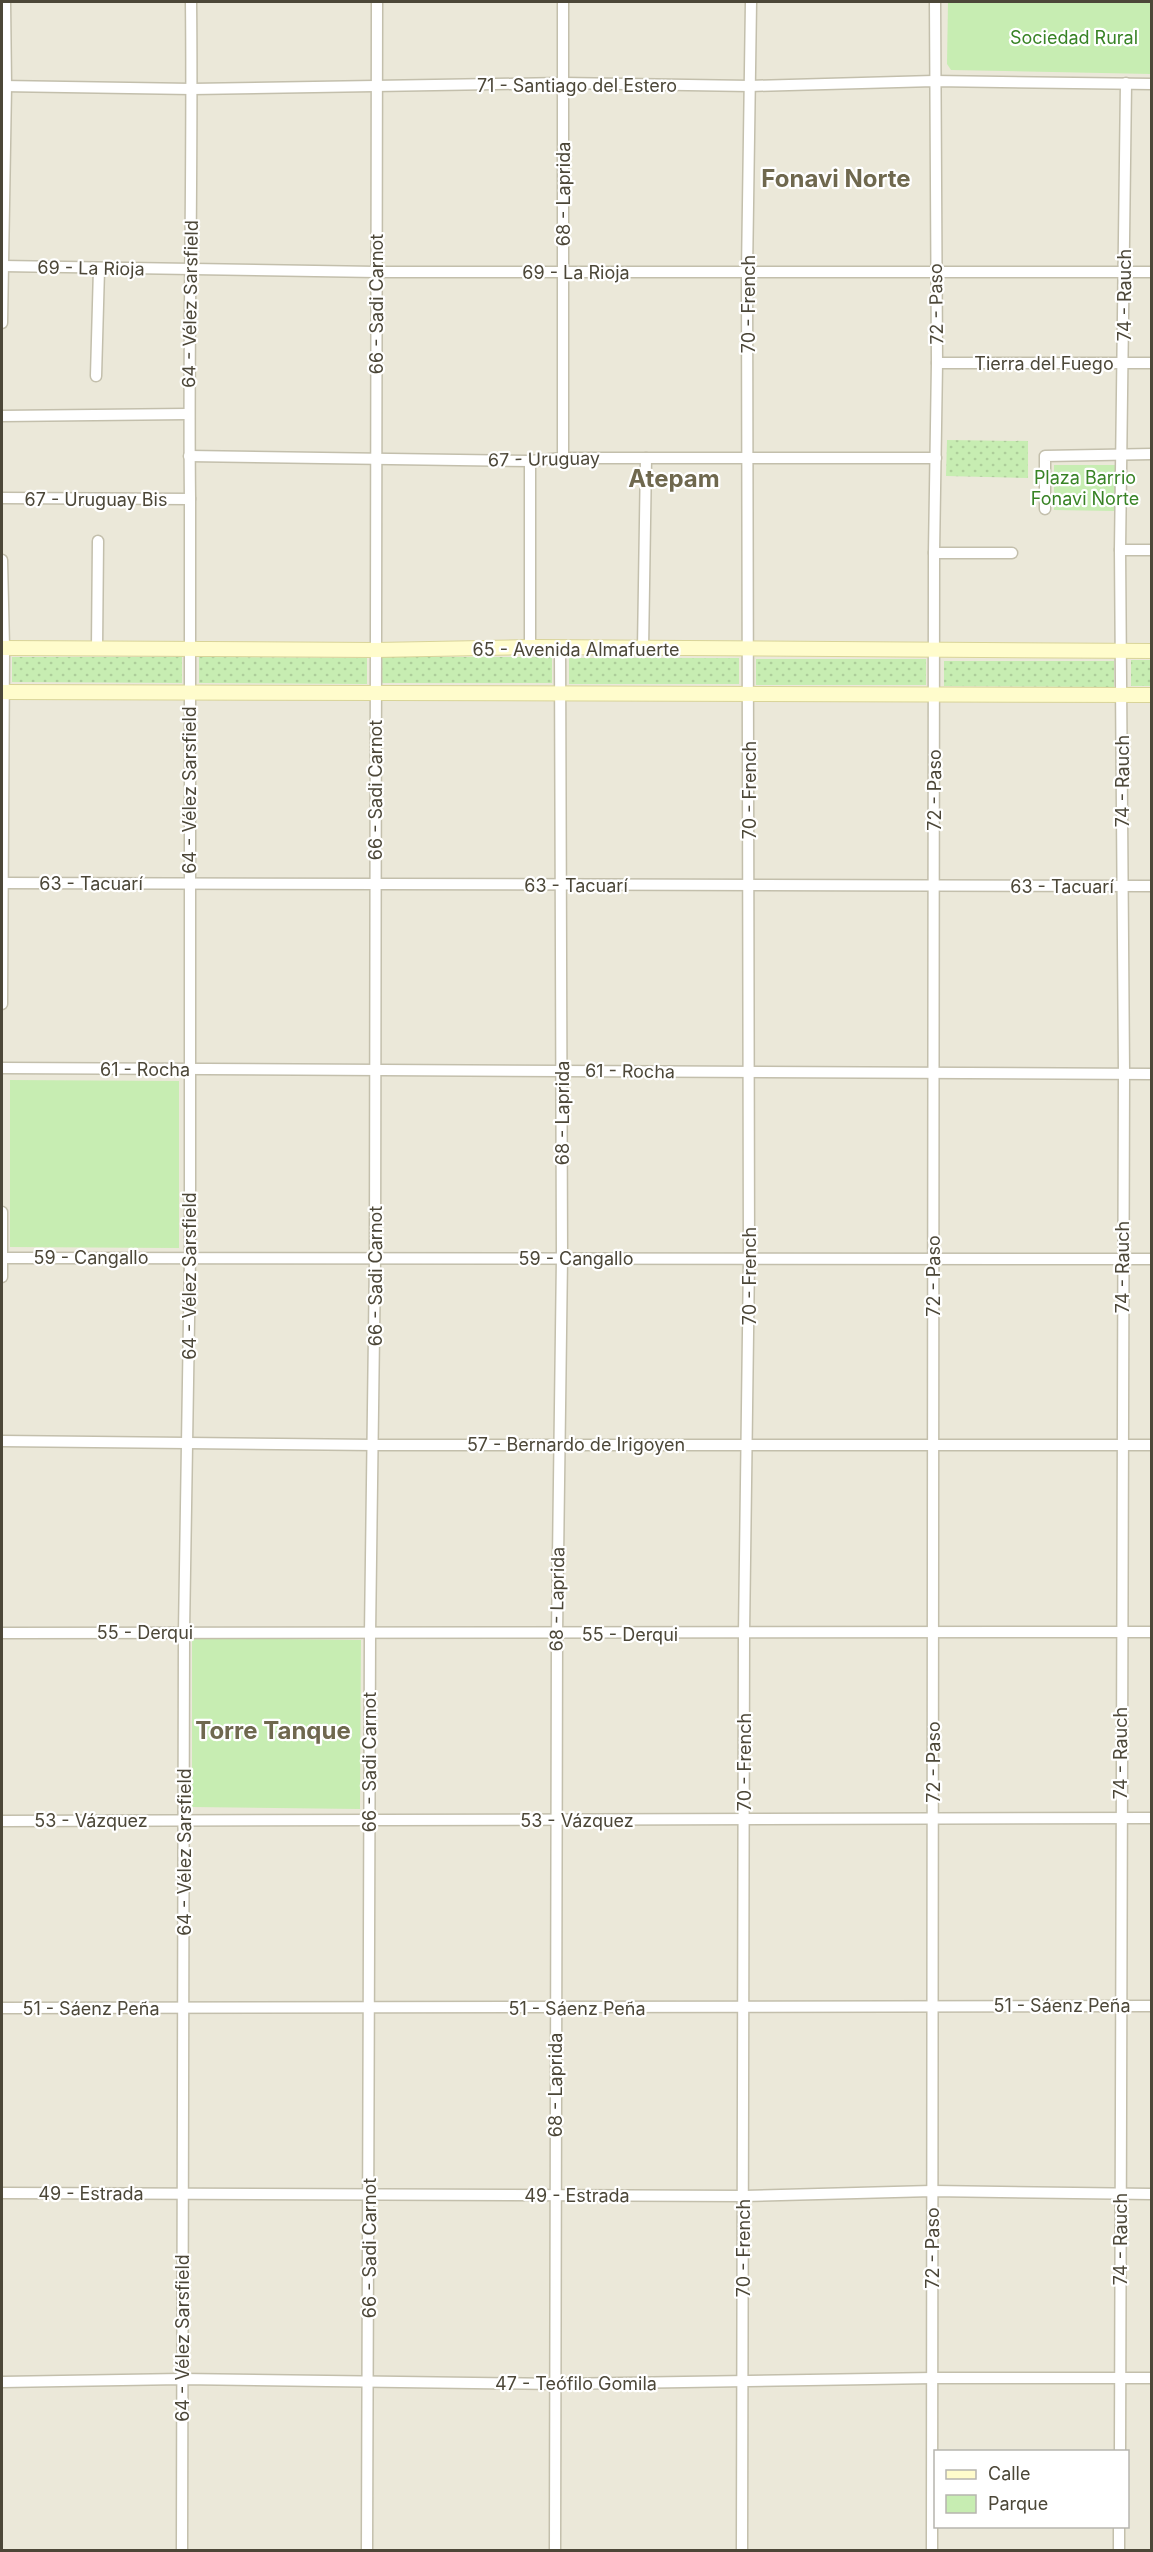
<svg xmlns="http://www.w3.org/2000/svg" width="1153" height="2552" font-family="Inter,sans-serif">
<defs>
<pattern id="grass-dots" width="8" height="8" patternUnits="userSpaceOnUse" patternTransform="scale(1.5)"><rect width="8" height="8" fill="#c7edb2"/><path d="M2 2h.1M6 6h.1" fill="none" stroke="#adcd9a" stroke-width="1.8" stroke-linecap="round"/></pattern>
</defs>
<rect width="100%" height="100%" fill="#f6f5eb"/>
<path fill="#ebe8d9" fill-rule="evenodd" d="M2 2H1151V2550H2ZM936 2452H1128V2526H936Z"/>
<g fill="url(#grass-dots)">
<path d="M947 440 1028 441V478L946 476Z"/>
<path d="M12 657H182V683L12 682Z"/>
<path d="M199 657 367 658V684L199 683Z"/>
<rect x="382" y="657" width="170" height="26"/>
<rect x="569" y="658" width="170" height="26"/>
<rect x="756" y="659" width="170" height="26"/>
<rect x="1131" y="660" width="20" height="26"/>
<path d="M944 661H1114V687L944 686Z"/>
</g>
<g fill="#c7edb2">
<path d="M948 2H1151V74L951 70 947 64Z"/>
<path d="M1054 465H1115V511L1054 510Z"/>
<path d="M10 1080 179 1081V1248L10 1247Z"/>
<path d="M192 1638 361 1640 360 1809 192 1807Z"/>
</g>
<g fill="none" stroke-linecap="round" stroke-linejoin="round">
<defs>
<g id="minor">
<path d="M563 2V458"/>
<path d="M2 86 192 89 563 83 750 86 934 81 1152 84"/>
<path d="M2 266 376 272H1152"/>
<path d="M2 323 6 86 5 2"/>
<path d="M937 363H1152"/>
<path d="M96 376 99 269"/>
<path d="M2 416 187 414"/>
<path d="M189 456 530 461 563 458H936"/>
<path d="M530 461V647"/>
<path d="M2 498 190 499"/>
<path d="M1045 509V456L1152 454"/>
<path d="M1120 550H1152"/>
<path d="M934 553H1012"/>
<path d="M2 560 4 648 2 1004"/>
<path d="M97 648 98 541"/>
<path d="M643 649 646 458"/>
<path d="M2 883 1152 886"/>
<path d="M2 1068 1152 1074"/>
<path d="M2 1212V1277"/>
<path d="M2 1258 1152 1259"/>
<path d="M2 1441 374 1445H1152"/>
<path d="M2 1633 1152 1632"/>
<path d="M2 1821 1152 1818"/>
<path d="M2 2008 1152 2006"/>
<path d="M2 2193 744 2196 932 2191 1152 2194"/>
<path d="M2 2382 181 2379 556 2384 933 2378H1152"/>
<path d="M1120 2452 1124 1073 1120 550 1126 83"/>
<path d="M182 2550 184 1632 190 1257V499C188 333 193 167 191 2"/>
<path d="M367 2550 370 1634 375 1259 377 2"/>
<path d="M555 2550 557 1634 562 1257 560 648"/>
<path d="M742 2550 744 1634 749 1258 747 272 751 2"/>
<path d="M932 2550 934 553 937 363 935 2"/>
<path d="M1119 2550V2526"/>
</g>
<g id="secondary">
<path d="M2 648 376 650 530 647 1152 651"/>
<path d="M2 692 1152 695"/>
</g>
</defs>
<use href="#minor" stroke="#c3bfac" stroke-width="13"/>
<use href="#secondary" stroke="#d9d498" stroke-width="16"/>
<use href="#minor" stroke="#fff" stroke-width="10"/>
<use href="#secondary" stroke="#fffccc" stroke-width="14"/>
</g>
<g text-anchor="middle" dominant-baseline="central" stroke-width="4.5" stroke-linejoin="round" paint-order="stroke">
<g font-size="18" fill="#388325" stroke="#fff">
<text x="1074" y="37">Sociedad Rural</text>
<text x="1085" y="477">Plaza Barrio<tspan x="1085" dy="21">Fonavi Norte</tspan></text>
</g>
<g font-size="18" fill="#4c4738" stroke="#fff">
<text x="577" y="85">71 - Santiago del Estero</text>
<text transform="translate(563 194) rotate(-90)">68 - Laprida</text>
<text transform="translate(91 268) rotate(1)">69 - La Rioja</text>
<text x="576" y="272">69 - La Rioja</text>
<text transform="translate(1124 295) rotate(-90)">74 - Rauch</text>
<text transform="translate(190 304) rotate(-89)">64 - Vélez Sarsfield</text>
<text transform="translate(376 304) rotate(-90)">66 - Sadi Carnot</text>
<text transform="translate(748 304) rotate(-90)">70 - French</text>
<text transform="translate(936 304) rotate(-91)">72 - Paso</text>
<text x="1044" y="363">Tierra del Fuego</text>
<text transform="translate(544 459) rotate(-1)">67 - Uruguay</text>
<text x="96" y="499">67 - Uruguay Bis</text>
<text x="576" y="649">65 - Avenida Almafuerte</text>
<text transform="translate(1122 781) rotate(-90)">74 - Rauch</text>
<text transform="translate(189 790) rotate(-90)">64 - Vélez Sarsfield</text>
<text transform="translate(375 790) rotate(-90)">66 - Sadi Carnot</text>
<text transform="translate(749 790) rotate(-90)">70 - French</text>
<text transform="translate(934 790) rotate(-90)">72 - Paso</text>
<text x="91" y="883">63 - Tacuarí</text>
<text x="576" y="885">63 - Tacuarí</text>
<text x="1062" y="886">63 - Tacuarí</text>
<text x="145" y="1069">61 - Rocha</text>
<text transform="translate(630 1071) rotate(1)">61 - Rocha</text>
<text transform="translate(562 1113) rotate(-90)">68 - Laprida</text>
<text x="91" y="1257">59 - Cangallo</text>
<text x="576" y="1258">59 - Cangallo</text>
<text transform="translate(1122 1267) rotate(-90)">74 - Rauch</text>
<text transform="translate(189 1276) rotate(-90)">64 - Vélez Sarsfield</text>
<text transform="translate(375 1276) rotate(-90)">66 - Sadi Carnot</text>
<text transform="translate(749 1276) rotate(-90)">70 - French</text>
<text transform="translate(933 1276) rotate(-90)">72 - Paso</text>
<text x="576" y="1444">57 - Bernardo de Irigoyen</text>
<text transform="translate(557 1599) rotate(-89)">68 - Laprida</text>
<text x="145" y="1632">55 - Derqui</text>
<text x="630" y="1634">55 - Derqui</text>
<text transform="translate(1120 1753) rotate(-90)">74 - Rauch</text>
<text transform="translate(369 1762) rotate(-90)">66 - Sadi Carnot</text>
<text transform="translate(744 1762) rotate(-90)">70 - French</text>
<text transform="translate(933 1762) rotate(-90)">72 - Paso</text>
<text x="91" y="1820">53 - Vázquez</text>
<text x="577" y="1820">53 - Vázquez</text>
<text transform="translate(184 1852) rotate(-90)">64 - Vélez Sarsfield</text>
<text x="1062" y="2005">51 - Sáenz Peña</text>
<text x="91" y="2008">51 - Sáenz Peña</text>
<text x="577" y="2008">51 - Sáenz Peña</text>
<text transform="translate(555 2085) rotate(-90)">68 - Laprida</text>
<text x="91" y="2193">49 - Estrada</text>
<text x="577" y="2195">49 - Estrada</text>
<text transform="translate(1120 2239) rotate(-90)">74 - Rauch</text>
<text transform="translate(369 2248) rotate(-90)">66 - Sadi Carnot</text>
<text transform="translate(743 2248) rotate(-90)">70 - French</text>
<text transform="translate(932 2248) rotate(-90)">72 - Paso</text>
<text transform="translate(182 2338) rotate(-90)">64 - Vélez Sarsfield</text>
<text x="576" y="2383">47 - Teófilo Gomila</text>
</g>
<g font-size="24" font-weight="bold" fill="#6f684e" stroke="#fff">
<text x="836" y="178">Fonavi Norte</text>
<text x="674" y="478">Atepam</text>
<text x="273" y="1730">Torre Tanque</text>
</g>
</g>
<rect width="1153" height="2552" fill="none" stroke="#4c4738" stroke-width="6"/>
<rect x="934" y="2450" width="195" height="78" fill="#ffffff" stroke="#b7b5af" stroke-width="1.5"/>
<rect x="946" y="2470" width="30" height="9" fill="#fffccc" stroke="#b7b5af" stroke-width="1.5"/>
<text x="988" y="2480" font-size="18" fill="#4c4738">Calle</text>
<rect x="946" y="2495" width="30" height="18" fill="#c7edb2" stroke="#b7b5af" stroke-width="1.5"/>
<text x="988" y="2510" font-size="18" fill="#4c4738">Parque</text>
</svg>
